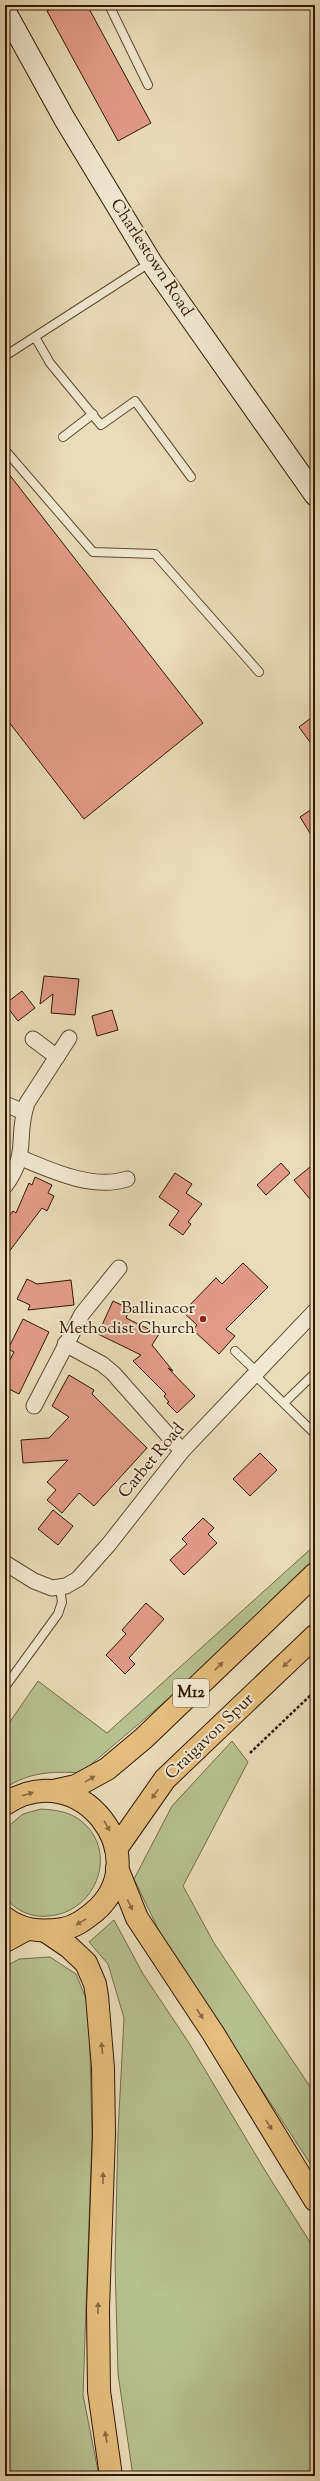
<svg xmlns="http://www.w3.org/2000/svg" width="320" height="2481" font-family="'Sorts Mill Goudy',serif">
<rect width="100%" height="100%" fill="#e9dcba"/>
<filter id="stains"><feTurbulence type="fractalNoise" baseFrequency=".005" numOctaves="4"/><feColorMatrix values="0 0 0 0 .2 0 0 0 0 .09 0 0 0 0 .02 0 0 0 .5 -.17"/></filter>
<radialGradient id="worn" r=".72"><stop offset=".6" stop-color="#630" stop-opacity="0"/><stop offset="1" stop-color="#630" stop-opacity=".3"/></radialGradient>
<g fill="#b6c090" stroke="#756c48">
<path d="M315 1545V1565L175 1693 81 1773C53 1771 29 1772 5 1788V1729L38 1681 107 1733Z"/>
<path d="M232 1741 248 1762 183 1886 214 1943 315 2094V2171L162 1937 134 1879 172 1806Z"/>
<path d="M41 1809C54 1810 66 1811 77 1818 121 1847 98 1913 48 1916 31 1918 15 1910 5 1897V1829L23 1814Z"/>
<path d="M114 1920 143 1974 189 2043 266 2172 315 2250V2476H133L118 2374 115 2263 118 2133 124 2018 108 1964 89 1942Z"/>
<path d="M50 1957 76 1974 89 2006 92 2137 83 2395 99 2476H5V1967L19 1959Z"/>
</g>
<g fill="#e09b88" stroke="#341701">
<path d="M59 5H87L151 123 118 141 47 11Z"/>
<path d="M5 469 203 723 84 819 5 717Z"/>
<path d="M315 715V749L299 727Z"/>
<path d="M315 807V841L300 817Z"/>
<path d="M44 976 79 979 75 1015 51 1013 53 994 40 1004Z"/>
<path d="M22 991 35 1008 18 1021 5 1004Z"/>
<path d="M112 1010 118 1030 97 1036 92 1016Z"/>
<path d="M281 1163 290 1173 266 1195 257 1185Z"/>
<path d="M315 1163V1205L294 1180Z"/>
<path d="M175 1173 192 1184 186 1193 202 1204 188 1222 191 1224 183 1235 169 1225 179 1211 159 1197Z"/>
<path d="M35 1177 52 1185 48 1193 54 1196 47 1211 42 1208 5 1257V1221L13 1211 16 1213 29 1183 32 1185Z"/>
<path d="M243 1263 268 1287 226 1329 235 1336 219 1354 193 1330 197 1325 183 1312 216 1278 222 1284Z"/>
<path d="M27 1279 37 1284 71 1280 74 1305 28 1310 30 1305 17 1299Z"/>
<path d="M113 1301 130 1309 126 1318 159 1334 152 1345 173 1371 168 1368 195 1396 177 1413 167 1403 169 1402 164 1396 166 1394 133 1361 141 1355 98 1334Z"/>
<path d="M23 1319 49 1332 19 1394 5 1387V1369L14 1352 8 1349Z"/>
<path d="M69 1375 94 1390 92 1394 147 1448 94 1506 79 1493 62 1513 47 1500 56 1490 47 1482 68 1460 23 1463 21 1440 49 1438 69 1417 52 1406Z"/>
<path d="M260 1453 277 1470 250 1496 233 1479Z"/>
<path d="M53 1510 73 1526 58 1545 38 1529Z"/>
<path d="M203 1518 214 1528 208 1534 217 1543 184 1575 170 1560 187 1544 182 1539Z"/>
<path d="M146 1603 164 1619 129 1658 135 1664 125 1674 106 1655 126 1634 122 1630Z"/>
</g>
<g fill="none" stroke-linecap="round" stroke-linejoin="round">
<defs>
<g id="lane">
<path d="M109 5 148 85"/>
<path d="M35 337 50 363 101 425 135 401 191 477"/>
<path d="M5 356 151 262"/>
<path d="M63 437 93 414"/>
<path d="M5 450 93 552 155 554 259 672"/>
<path d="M235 1351 257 1372"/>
<path d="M255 1375 315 1434"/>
<path d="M284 1403 315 1373"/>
<path d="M5 1687 58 1614 62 1602 60 1588"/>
</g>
<g id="street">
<path d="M33 1039 57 1057"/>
<path d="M5 1104 24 1112"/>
<path d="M21 1158C52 1171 93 1190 127 1179"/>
<path d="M5 1186C30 1152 15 1138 27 1103L69 1038"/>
<path d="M65 1344 102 1364 113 1373 182 1451"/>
<path d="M34 1406 82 1314 119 1268"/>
<path d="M5 1563 34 1581 52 1588 66 1586 78 1579 109 1544 182 1451 315 1311"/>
</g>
<path id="secondary" d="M5 11 64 118 151 262 315 495"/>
<g id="highway">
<path d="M53 1791 76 1786 107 1769 144 1738 315 1574"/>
<path d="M5 1804C80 1754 158 1858 94 1912 84 1920 75 1927 62 1929 41 1932 22 1931 5 1918"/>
<path d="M116 1849 165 1779 315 1636"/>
<path d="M117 1868 137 1918 213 2033 315 2200"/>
<path d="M47 1932 69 1947 86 1963 95 1984 97 1996 103 2068 104 2134 98 2309 99 2391 111 2476"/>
<path d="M5 1941 27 1929"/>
</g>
</defs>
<use href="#lane" stroke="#61482f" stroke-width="10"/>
<use href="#street" stroke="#61482f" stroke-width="17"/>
<use href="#secondary" stroke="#341701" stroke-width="23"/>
<use href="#highway" stroke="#341701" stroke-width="24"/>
<path stroke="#341701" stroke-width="2.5" stroke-dasharray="3 2" stroke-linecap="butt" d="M250 1753 315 1691"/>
<use href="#lane" stroke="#f1e8d2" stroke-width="8"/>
<use href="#street" stroke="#f1e8d2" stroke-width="15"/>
<use href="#secondary" stroke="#f1e8d2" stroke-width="21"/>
<use href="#highway" stroke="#e4be7d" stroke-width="22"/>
</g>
<defs><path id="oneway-solid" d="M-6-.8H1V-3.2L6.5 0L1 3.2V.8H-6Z"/></defs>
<g fill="#8c6a3f">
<use href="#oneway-solid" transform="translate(287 1663) rotate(137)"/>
<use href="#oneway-solid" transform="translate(219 1666) rotate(-44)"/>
<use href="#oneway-solid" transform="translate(90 1779) rotate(-31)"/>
<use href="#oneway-solid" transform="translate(28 1794) rotate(-18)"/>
<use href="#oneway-solid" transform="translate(155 1794) rotate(125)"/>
<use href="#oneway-solid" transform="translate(107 1826) rotate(61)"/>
<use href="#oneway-solid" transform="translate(130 1905) rotate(64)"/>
<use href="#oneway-solid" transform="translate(81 1922) rotate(149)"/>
<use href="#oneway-solid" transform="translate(200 2014) rotate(57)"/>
<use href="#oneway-solid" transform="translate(102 2048) rotate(-95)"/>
<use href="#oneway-solid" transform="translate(269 2125) rotate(58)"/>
<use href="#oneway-solid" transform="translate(103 2178) rotate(-89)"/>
<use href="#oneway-solid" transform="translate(98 2308) rotate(-89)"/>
<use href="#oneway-solid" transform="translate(106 2437) rotate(-99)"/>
</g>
<circle fill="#8f2418" stroke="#f1e8d2" stroke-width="1.5" cx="203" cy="1319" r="4"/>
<g text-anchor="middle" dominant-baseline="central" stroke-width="4" stroke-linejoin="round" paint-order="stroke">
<rect fill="#f1e8d2" stroke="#6d5640" stroke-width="1" x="173" y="1679" width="36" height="28" rx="3"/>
<g font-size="16" font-weight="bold" fill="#341701">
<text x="191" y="1693">M12</text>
</g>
<g font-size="17" fill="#341701" stroke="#f1e8d2">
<text transform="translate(151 258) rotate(57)">Charlestown Road</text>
<text transform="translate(152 1461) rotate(-50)">Carbet Road</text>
<text transform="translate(210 1737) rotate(-44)">Craigavon Spur</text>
</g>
<g font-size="17" fill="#341701" stroke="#f1e8d2" text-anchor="end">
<text x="195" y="1309">Ballinacor<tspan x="195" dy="20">Methodist Church</tspan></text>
</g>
</g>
<rect width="320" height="2481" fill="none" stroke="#e9dcba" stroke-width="20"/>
<rect x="6" y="6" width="308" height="2469" fill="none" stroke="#341701" stroke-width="2"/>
<rect x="10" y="10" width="300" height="2461" fill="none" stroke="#341701"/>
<rect width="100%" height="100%" filter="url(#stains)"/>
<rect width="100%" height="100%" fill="url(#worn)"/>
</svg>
